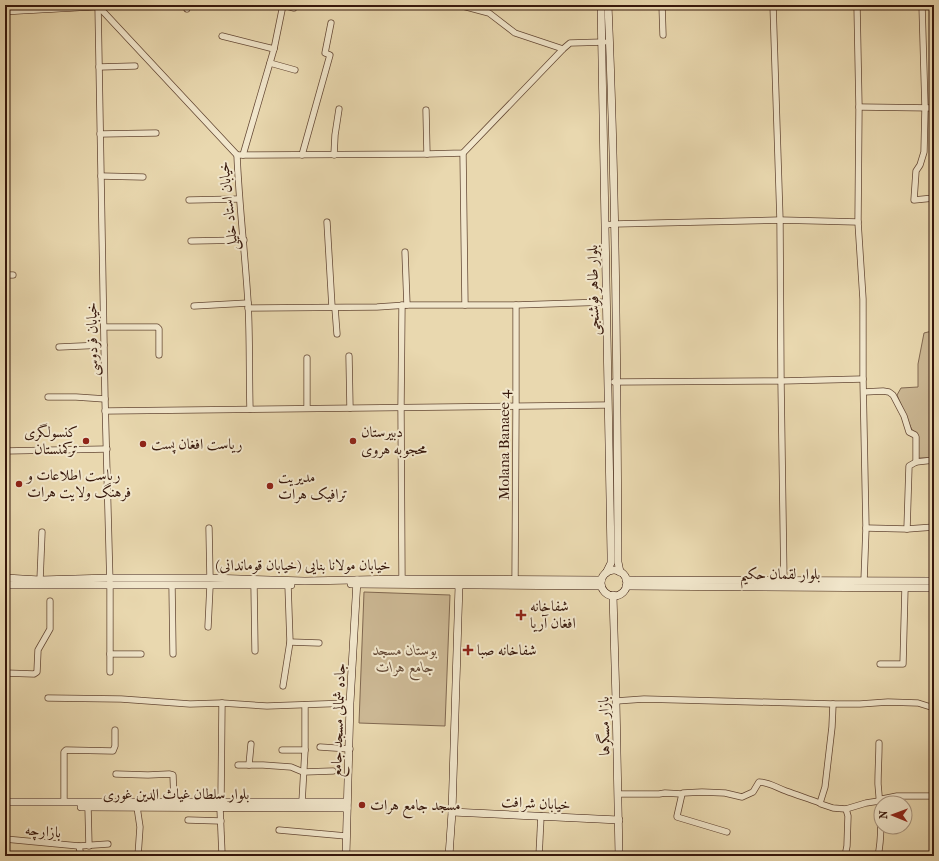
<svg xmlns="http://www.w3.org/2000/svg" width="939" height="861" font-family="'IM FELL French Canon',Amiri,serif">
<rect width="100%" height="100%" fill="#e9d8af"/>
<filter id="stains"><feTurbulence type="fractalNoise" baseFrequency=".005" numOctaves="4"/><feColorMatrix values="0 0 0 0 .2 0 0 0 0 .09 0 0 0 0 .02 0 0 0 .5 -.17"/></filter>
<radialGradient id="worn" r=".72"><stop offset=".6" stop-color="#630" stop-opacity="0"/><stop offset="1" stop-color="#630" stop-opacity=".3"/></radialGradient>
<g fill="#cbb793" stroke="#816850">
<path d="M932 324H934V458H918L917 434 912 430 897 395 901 388 918 387V364L924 333 932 331Z"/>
<path d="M364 592 450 595 445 726 359 723Z"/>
</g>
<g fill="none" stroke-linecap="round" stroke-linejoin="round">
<defs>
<g id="street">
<path d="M98 5 105 399 110 585V672"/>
<path d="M98 5V6L237 155C239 204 245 253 248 302 250 337 249 373 250 409"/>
<path d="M283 5 294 8 296 5"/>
<path d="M459 5 489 13 515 33 563 49"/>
<path d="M662 5 663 35"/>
<path d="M773 5 780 220 781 381 784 583"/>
<path d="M857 5 859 107 858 222 863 299V379L866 528 864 581"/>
<path d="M922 5 925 108 924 152 920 165 916 171 914 200 934 198"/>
<path d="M187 9 188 5"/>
<path d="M222 36 274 49"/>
<path d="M270 63 295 70"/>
<path d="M99 67 135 66"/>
<path d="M859 107 934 108"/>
<path d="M426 110 427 154"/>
<path d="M100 134 156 133"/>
<path d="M463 153 465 305"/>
<path d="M237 155 427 154 463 153 563 49 570 43 604 42"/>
<path d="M243 155 274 49 283 5"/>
<path d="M302 155 330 55 325 53 331 23"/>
<path d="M334 155 335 135 339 109"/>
<path d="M101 176 143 177"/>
<path d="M189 200 239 199"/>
<path d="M327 222 332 307"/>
<path d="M605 225 614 224 780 220 858 222"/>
<path d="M191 241 244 240"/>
<path d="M405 252 407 305"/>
<path d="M5 275H13"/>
<path d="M194 306 248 303"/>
<path d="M248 308 377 307 407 305H516L606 302"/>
<path d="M335 308 337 334"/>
<path d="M104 327H157L159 329V355"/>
<path d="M59 347 104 345"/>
<path d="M349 356 350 408"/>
<path d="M614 382 781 381 863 379"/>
<path d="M864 392 883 391 889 392 893 395 904 416 909 432 915 435 916 437V462"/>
<path d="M48 397H76L105 399"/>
<path d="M307 408V358"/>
<path d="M105 411 608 405"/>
<path d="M5 451 107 449"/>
<path d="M209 528 210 578"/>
<path d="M866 528 907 529 934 527"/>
<path d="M907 529 909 466 916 462 934 460"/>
<path d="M40 580 42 532"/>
<path d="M402 583V579L401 407 402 305"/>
<path d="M515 583 516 406V305"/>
<path d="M172 585 173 654"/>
<path d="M254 585 255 651"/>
<path d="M208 627 210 586"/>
<path d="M290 642 319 643"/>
<path d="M110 654H141"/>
<path d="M880 664H903L905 588"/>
<path d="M5 673 34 674 37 672 38 650 50 629V601"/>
<path d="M283 686 290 642 288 585"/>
<path d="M48 698 121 699 190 704 222 703 267 706 350 703"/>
<path d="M616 701 644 699 833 704H860L888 702 918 703 934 708"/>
<path d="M320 747 350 749"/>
<path d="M282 750H305"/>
<path d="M238 765H263L291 767 303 772 333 771"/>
<path d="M249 765 251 744"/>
<path d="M116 774 148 775 169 774 173 775 174 801"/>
<path d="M618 794H659L665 793 682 794 683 793 702 792 725 793 742 797 753 792 759 782C769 782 777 788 786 791 797 795 809 799 820 803L821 804 833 808 846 809 866 803 879 801 882 799 897 796H934"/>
<path d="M682 794 677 816V817L727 832"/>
<path d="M221 801 222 703"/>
<path d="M64 802V752L66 750 113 751 115 746V730"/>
<path d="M302 802 305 750V705"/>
<path d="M820 803 825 787 832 727 833 704"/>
<path d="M88 807 89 846"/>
<path d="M137 807 140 827 138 856"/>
<path d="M220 808 222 854"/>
<path d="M188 820 221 821"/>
<path d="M279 830 346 836"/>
<path d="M5 839 79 846 108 844"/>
<path d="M79 846 81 856"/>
<path d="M539 856 541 816"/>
<path d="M845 856 847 846 848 816 846 809"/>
<path d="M878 856C883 832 880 808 878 784 878 770 879 757 879 743"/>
</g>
<g id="secondary">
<path d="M601 5 611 554V563L606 573"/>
<path d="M608 5C616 191 617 377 618 562L620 572"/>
<path d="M5 11 98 6"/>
<circle cx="614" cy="583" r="13"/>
<path d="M5 578 40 580 110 578H210L305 581 402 579 601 580"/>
<path d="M626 580 934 581"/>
<path d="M351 584 601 586"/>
<path d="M5 585C100 585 196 585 291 585"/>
<path d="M626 586 934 588"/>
<path d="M613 595 616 701 619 856"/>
<path d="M5 802H347"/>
<path d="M81 807 347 808"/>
<path d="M452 812 619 820"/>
<path d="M346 856 350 703 357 580"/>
<path d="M449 856 452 812 459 585"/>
</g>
</defs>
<use href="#street" stroke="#644835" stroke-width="7"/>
<use href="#secondary" stroke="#37180c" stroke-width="8"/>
<use href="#street" stroke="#f1e6cb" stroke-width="5.5"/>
<use href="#secondary" stroke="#f1e6cb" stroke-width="7"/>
</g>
<g fill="#8f2418" stroke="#f1e6cb" stroke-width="1.5">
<circle cx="86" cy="441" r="4"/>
<circle cx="353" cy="441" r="4"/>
<circle cx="143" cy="444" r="4"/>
<circle cx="19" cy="484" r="4"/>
<circle cx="270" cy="486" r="4"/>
<path d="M519 609h4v4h4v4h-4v4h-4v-4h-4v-4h4z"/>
<path d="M466 644h4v4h4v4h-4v4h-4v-4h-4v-4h4z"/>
<circle cx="362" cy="805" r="4"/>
</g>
<g text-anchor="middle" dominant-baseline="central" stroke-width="4" stroke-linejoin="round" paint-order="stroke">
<g font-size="15" fill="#37180c" stroke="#f1e6cb">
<text transform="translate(228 206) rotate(-96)">خیابان استاد خلیلی</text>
<text transform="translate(593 290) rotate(-91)">بلوار طاهر فوشنجی</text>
<text transform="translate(92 339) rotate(-91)">خیابان فردوسی</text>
<text transform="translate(504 445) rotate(-90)">Molana Banaee 4</text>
<text x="303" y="565">خیابان مولانا بنایی (خیابان قوماندانی)</text>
<text x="780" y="574">بلوار لقمان حکیم</text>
<text transform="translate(338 720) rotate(-88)">جاده شمالی مسجد جامع</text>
<text transform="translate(604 726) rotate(-91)">بازار مسگرها</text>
<text x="176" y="794">بلوار سلطان غیاث الدین غوری</text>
<text transform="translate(536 803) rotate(3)">خیابان شرافت</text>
<text transform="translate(43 831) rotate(5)">بازارچه</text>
</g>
<g font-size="15" fill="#37180c" stroke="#f1e6cb" text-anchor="start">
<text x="78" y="432" text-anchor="end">کنسولگری<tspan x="78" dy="17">ترکمنستان</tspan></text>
<text x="361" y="432">دبیرستان<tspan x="361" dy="17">محجوبه هروی</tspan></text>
<text x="151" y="444">ریاست افغان پست</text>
<text x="27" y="475">ریاست اطلاعات و<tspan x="27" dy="17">فرهنگ ولایت هرات</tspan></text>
<text x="278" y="477">مدیریت<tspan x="278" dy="17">ترافیک هرات</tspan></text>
<text x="530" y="606">شفاخانه<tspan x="530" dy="17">افغان آریا</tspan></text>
<text x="477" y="650">شفاخانه صبا</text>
<text x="370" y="805">مسجد جامع هرات</text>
</g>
<g font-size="15" font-style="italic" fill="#634834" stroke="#f1e6cb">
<text x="405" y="650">بوستان مسجد<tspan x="405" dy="17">جامع هرات</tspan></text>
</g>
</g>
<rect width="939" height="861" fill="none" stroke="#e9d8af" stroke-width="20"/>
<rect x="6" y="6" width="927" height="849" fill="none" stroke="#37180c" stroke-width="2"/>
<rect x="10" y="10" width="919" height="841" fill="none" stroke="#37180c"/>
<g transform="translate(893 815) rotate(271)"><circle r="19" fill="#f1e6cb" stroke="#a7947f"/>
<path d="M0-3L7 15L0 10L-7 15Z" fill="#8f2418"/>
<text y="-6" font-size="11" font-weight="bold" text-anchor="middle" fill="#37180c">N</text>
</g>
<rect width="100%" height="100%" filter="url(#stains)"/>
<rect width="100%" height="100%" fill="url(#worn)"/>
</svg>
